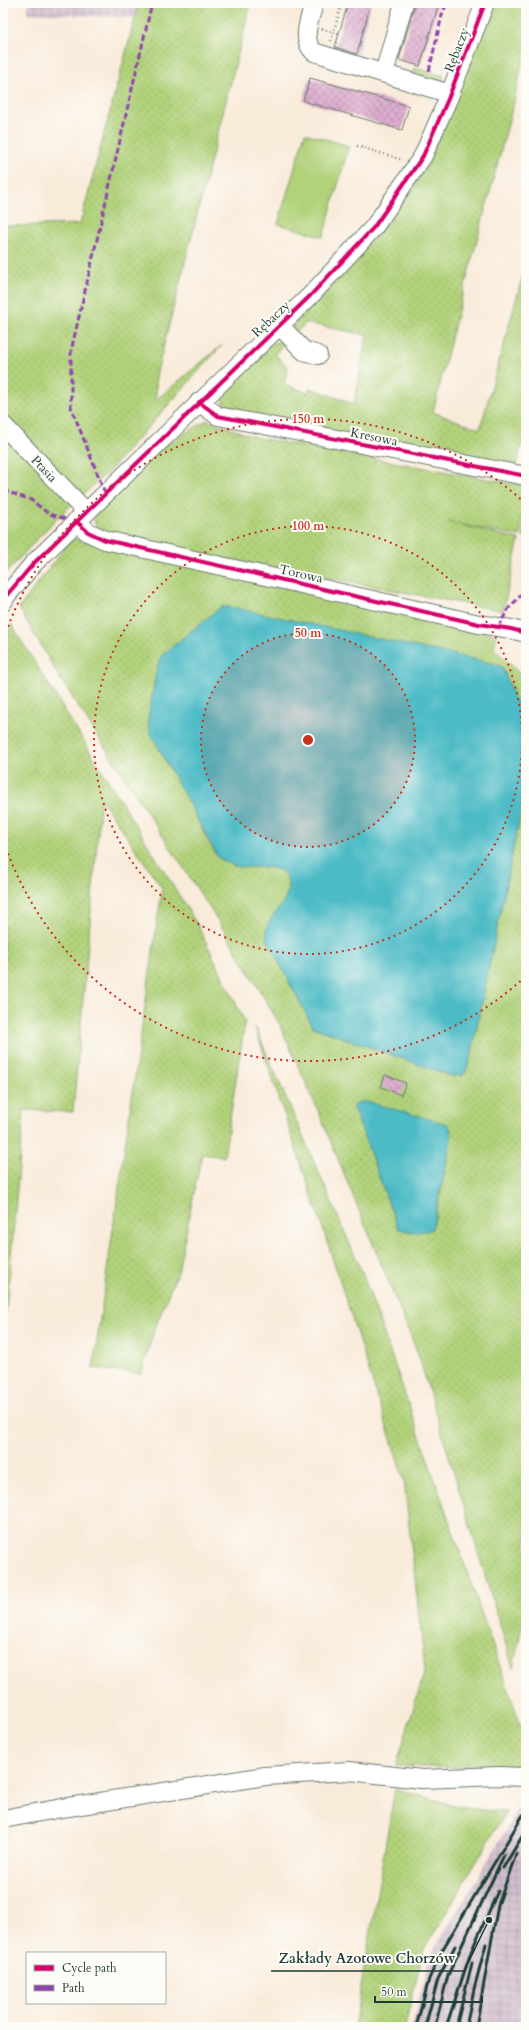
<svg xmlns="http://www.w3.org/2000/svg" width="529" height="2030" font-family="Cardo,serif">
<defs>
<pattern id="industrial-grid" width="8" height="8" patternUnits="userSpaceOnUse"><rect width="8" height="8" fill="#d0bdcd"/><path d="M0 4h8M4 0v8" fill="none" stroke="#b2a3b1"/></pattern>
<pattern id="grass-dots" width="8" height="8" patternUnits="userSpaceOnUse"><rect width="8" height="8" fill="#b1d27a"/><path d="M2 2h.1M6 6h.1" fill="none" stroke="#98b56a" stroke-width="1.8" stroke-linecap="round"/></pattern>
<pattern id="building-cross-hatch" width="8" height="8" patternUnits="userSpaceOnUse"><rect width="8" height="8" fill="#dfaed0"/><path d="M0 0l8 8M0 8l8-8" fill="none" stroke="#b48faa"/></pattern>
</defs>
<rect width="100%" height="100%" fill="#fdfcf7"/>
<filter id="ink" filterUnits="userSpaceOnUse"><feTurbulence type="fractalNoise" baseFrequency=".025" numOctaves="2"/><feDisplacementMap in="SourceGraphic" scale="8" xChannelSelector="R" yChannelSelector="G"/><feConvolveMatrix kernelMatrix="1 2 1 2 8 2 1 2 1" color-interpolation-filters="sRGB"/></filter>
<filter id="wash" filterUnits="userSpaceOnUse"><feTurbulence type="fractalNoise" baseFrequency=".012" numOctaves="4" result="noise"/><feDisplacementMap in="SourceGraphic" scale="16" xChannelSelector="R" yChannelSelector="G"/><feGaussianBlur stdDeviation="0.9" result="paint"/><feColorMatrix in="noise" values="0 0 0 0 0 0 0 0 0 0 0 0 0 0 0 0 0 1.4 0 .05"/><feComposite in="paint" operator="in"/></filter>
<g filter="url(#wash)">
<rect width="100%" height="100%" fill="#f9ebda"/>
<g fill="url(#industrial-grid)">
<path d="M29 3H139L135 18 27 13Z"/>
<path d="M526 1790V2027H412L430 1956 512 1820Z"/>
</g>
<g fill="url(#grass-dots)" stroke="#688857" fill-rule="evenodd">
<path d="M139 3H251L156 376V400L222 345 109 471 57 518 3 576V226L80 224Z"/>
<path d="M494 3H526V46L514 102 456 319 433 412 480 429 526 264V430L516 466 234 416C226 408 221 404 223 392L271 344 281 341 286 342 275 354 288 368 284 384 308 393 310 388 354 404 367 335 306 323 294 335 293 325 390 220 411 191 428 164Z"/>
<path d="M415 68 444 76 441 86 427 82 429 77 415 73 412 78Z"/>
<path d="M207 420 254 437 526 486V538L523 537 525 495 520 536 448 522 519 539 503 611 239 561 157 547 97 528 93 518 158 450Z"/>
<path d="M75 539 497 635 494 648 520 674 526 692V726L502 667 221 607 162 655 157 667 148 719 150 732C166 761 182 791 198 821 204 832 209 846 217 856 233 874 279 859 287 877 294 890 273 925 267 939L313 1027 452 1076 463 1075 466 1071 471 1056 526 786V1607L513 1668 418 1354 317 1108 279 1023 222 927 61 680 19 608 69 542ZM355 1105 451 1129 450 1146 434 1224 398 1228 354 1109Z"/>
<path d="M11 624 197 924 245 1022 224 1157 202 1154 178 1271 154 1330 141 1374 93 1368 162 888 101 799 73 1112 24 1110 6 1313 3 1325V1139L6 1115 3 896V644Z"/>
<path d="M255 1027 363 1274 523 1732 526 1751 518 1767 466 1768 396 1766 425 1670 404 1480 329 1247Z"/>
<path d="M395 1789 464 1808 506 1812 423 1952 405 2027H354Z"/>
</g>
<path fill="#b1d27a" stroke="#688857" d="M305 133 349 146 323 237 278 224Z"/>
<g fill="#4dbbc6" stroke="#367c7d">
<path d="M221 607H231L492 663 502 667 526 726V786L471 1056 466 1071 463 1075 452 1076 313 1027 267 939C262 916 288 908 288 887 289 860 258 869 240 867 231 866 225 861 218 857L150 732 148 719 157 667 162 655Z"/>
<path d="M359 1102H368L440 1122 448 1124 452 1135 432 1229C424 1233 406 1233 398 1228L354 1109 355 1105Z"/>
</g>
<g id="blocks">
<g fill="url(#building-cross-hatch)">
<path d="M348 3H371L357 54 335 47Z"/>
<path d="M415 3H439L420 66 399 60Z"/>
<path d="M310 78 409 106 402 130 303 101Z"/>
<path d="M385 1075 406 1083 401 1095 381 1087Z"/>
</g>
</g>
</g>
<g filter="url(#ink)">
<use href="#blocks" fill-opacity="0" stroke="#6b7a6e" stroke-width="1"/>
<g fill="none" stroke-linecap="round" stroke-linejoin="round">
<defs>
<g id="minor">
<path d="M314 3C310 20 300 38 314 52L450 94"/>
<path d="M384 73 404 3"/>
<path d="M279 325 304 351 318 355"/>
<path d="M199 402 218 416 526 476"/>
<path d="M3 425 86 512"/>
<path d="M76 521 88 532 105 540 479 624 511 629 526 633"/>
<path d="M3 602 6 596 34 563 68 530 310 296 374 227 423 156 448 99 485 3"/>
<path d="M3 1819 62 1808 265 1776 349 1771 422 1779 499 1776 526 1777"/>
</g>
</defs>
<use href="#minor" stroke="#6b7a6e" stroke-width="20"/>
<g stroke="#6b7a6e" stroke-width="2.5" stroke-dasharray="1 3" stroke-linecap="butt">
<path d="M322 29 339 34"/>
<path d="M331 41 342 3"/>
<path d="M357 146 403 160"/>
</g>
<use href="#minor" stroke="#fff" stroke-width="18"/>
<g stroke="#1f3d34" stroke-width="3">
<path d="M503 1868 526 1830"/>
<path d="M416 2027 429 1979 441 1952 523 1815"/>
<path d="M425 2027 438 1979 455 1946"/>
<path d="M435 2027 448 1975 504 1855"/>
<path d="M446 2027 471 1952 498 1891"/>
<path d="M456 2027 472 1963"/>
<path d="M466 2027 474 1989 486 1944"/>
<path d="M476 2027 498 1905 516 1854"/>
</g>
<g stroke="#8e44ad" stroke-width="3" stroke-dasharray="6 3" stroke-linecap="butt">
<path d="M429 71 442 15 447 3"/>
<path d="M3 490 31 500 49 514 66 519"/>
<path d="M105 493 71 407V351L152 3"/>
<path d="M498 627 509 608 526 590"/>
</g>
<defs>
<g id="cycleway">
<path d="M199 402 218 416 526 476"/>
<path d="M76 521 88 532 105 540 479 624 511 629 526 633"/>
<path d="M3 602 6 596 34 563 68 530 310 296 374 227 423 156 448 99 485 3"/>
</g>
</defs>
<use href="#cycleway" stroke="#fdfcf7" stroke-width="6"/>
<use href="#cycleway" stroke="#d6006c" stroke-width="4"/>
</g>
</g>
<circle cx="308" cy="740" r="107" fill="#c8321e" fill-opacity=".12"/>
<g fill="none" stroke="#c8321e" stroke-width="2" stroke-dasharray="2 4">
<circle cx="308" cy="740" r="107"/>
<circle cx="308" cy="740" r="214"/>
<path d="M525 977A321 321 0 0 1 4 842M4 638A321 321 0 0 1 525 503"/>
</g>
<g text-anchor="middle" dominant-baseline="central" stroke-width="4" stroke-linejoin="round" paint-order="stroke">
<g font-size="13" fill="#1f3d34" stroke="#fdfcf7">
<text transform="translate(457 50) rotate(-69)">Rębaczy</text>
<text transform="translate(271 319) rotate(-43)">Rębaczy</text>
<text transform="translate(374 437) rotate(11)">Kresowa</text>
<text transform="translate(44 469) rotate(47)">Ptasia</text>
<text transform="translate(301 574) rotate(13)">Torowa</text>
</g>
</g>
<circle cx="308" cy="740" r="6" fill="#c8321e" stroke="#fdfcf7" stroke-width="2"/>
<g font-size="12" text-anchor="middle" font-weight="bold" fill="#c8321e" stroke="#fdfcf7" stroke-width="4" stroke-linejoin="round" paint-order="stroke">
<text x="308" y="423">150 m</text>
<text x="308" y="530">100 m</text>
<text x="308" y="637">50 m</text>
</g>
<path fill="none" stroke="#1f3d34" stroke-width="1.5" d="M489 1920L464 1971H271"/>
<circle fill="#1f3d34" stroke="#fdfcf7" stroke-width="1.5" cx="489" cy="1920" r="4"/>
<g font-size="14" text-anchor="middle" font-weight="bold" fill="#1f3d34" stroke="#fdfcf7" stroke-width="4" stroke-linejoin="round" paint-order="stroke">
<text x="367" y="1963">Zakłady Azotowe Chorzów</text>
</g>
<rect width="529" height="2030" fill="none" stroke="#fdfcf7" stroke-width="16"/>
<rect x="26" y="1952" width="140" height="52" fill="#fdfcf7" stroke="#a4b0a9"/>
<rect x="34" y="1965" width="20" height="6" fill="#d6006c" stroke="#a4b0a9"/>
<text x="62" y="1972" font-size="12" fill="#1f3d34">Cycle path</text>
<rect x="34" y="1985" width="20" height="6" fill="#8e44ad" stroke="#a4b0a9"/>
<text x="62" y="1992" font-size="12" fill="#1f3d34">Path</text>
<path d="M375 1996v6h107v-6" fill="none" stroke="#1f3d34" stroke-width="2"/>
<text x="381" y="1996" font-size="12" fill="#1f3d34" stroke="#fdfcf7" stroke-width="3" paint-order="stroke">50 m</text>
</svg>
